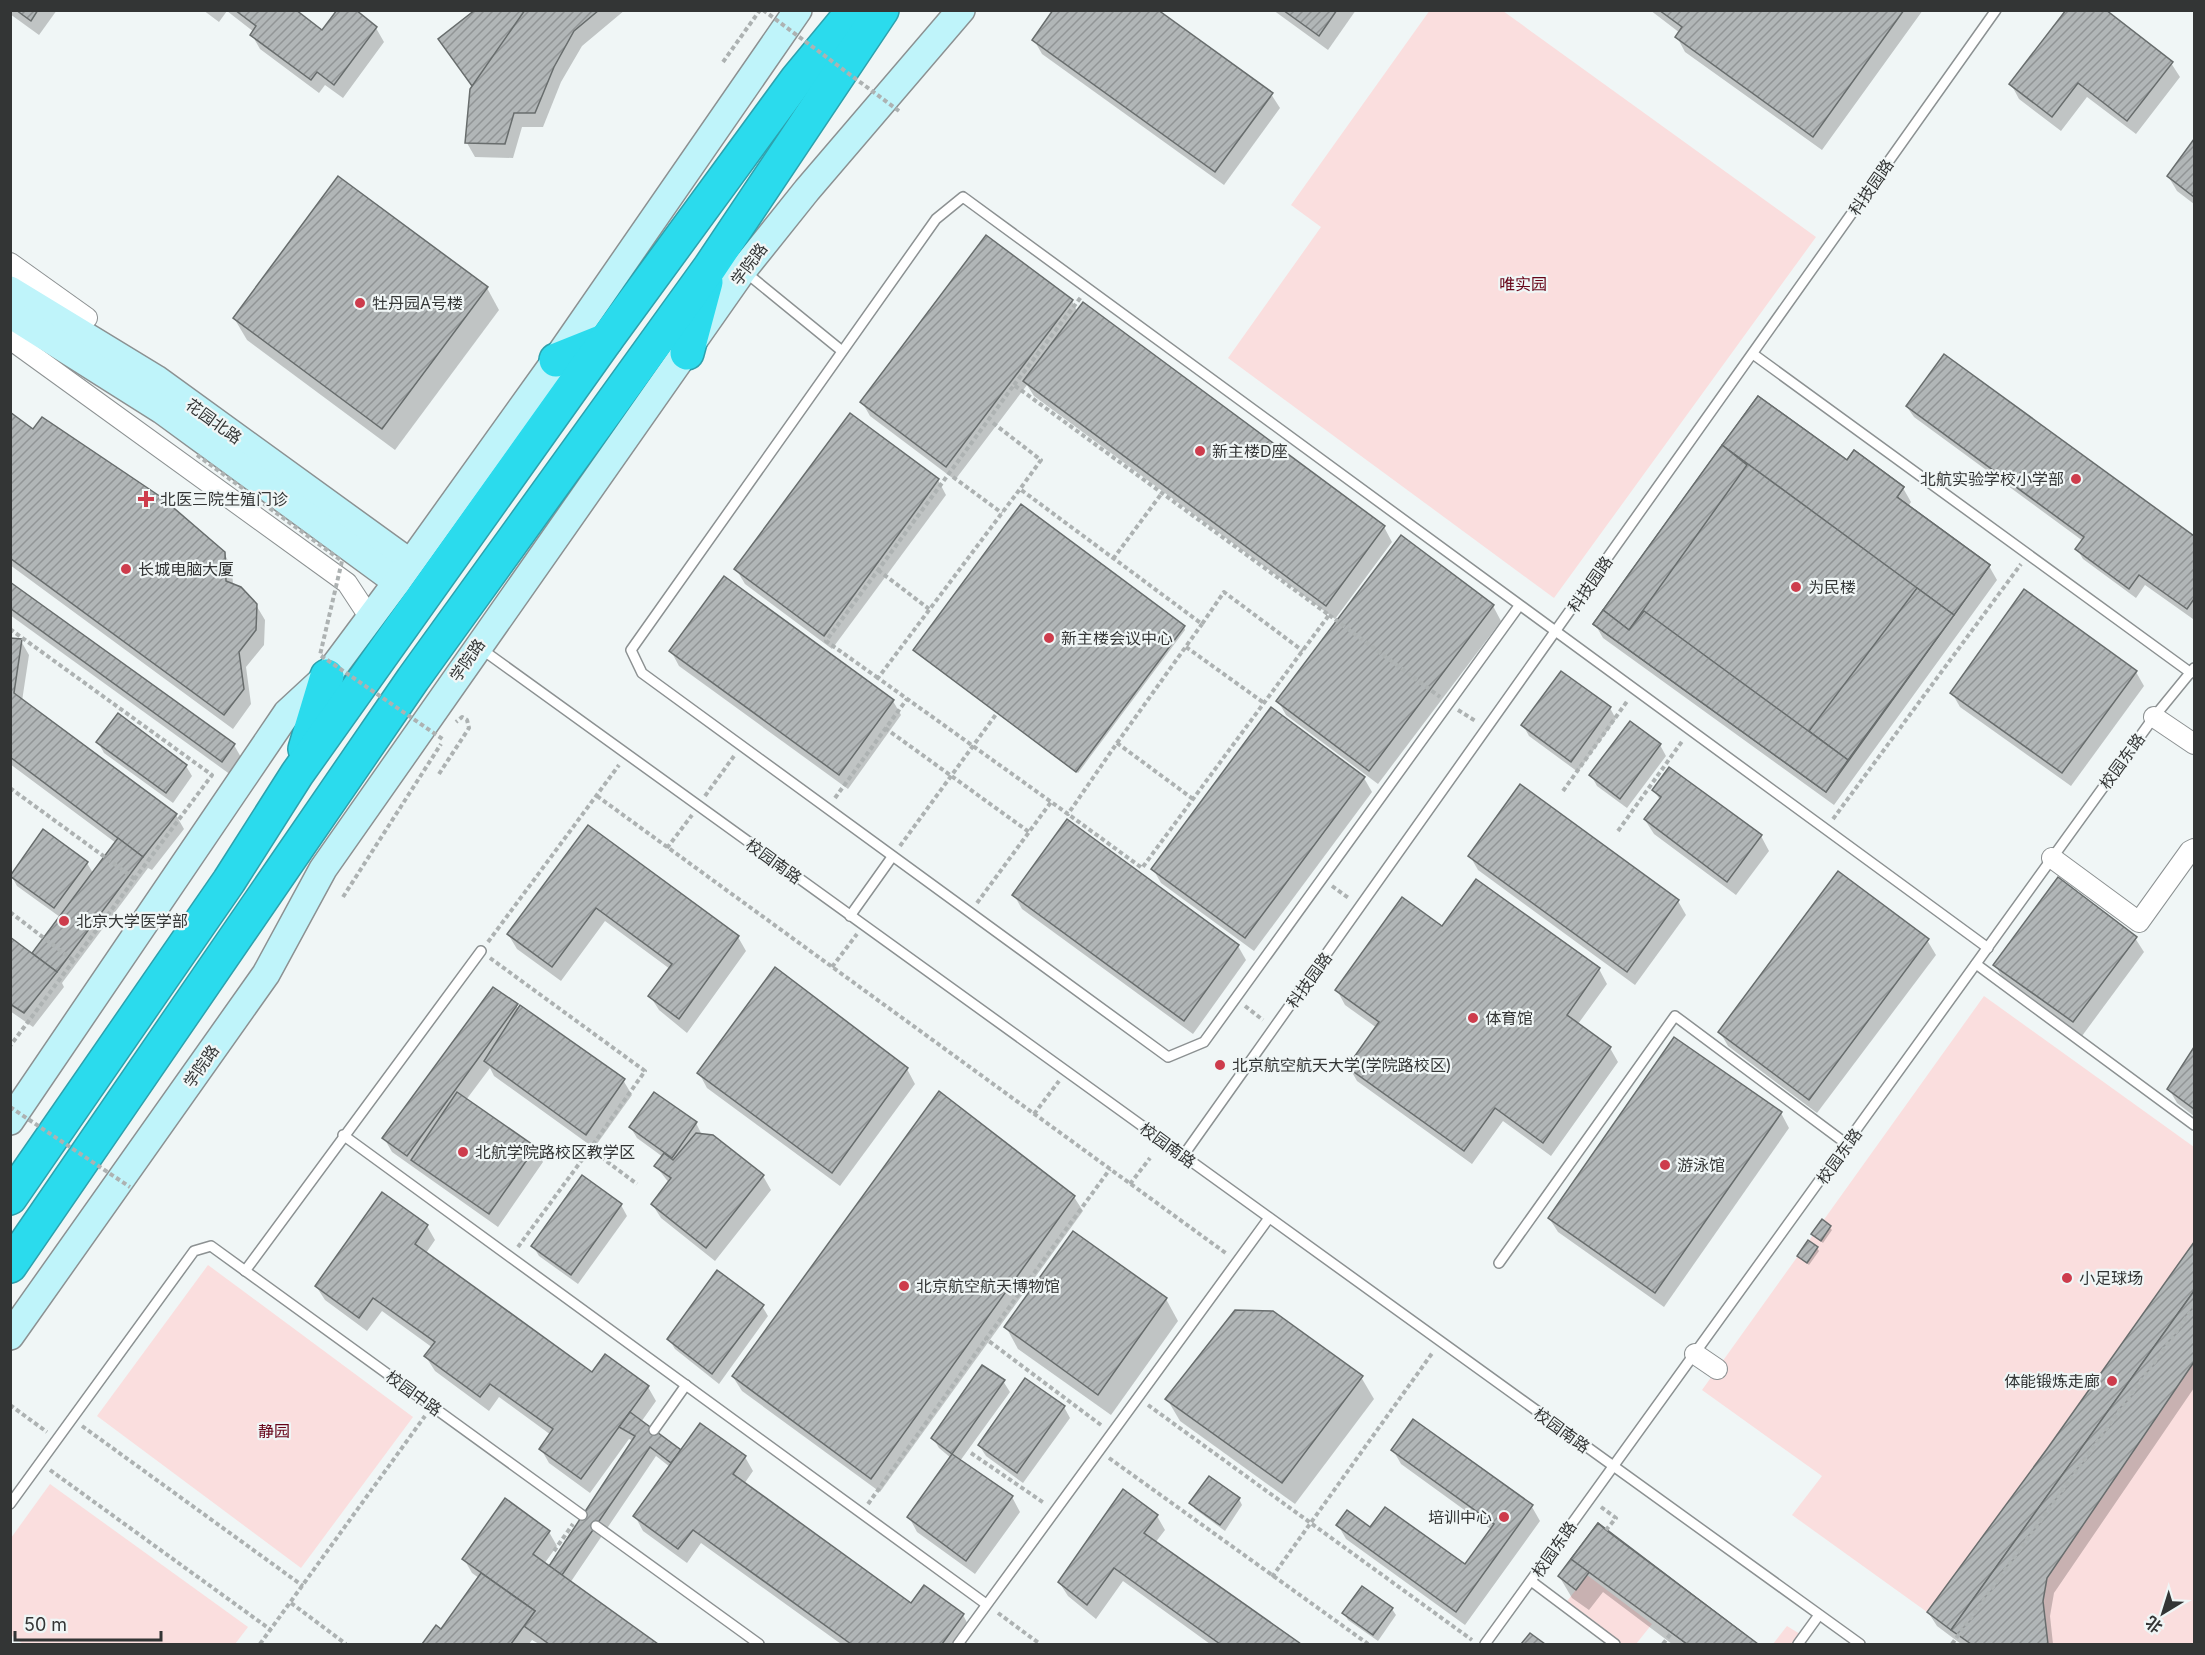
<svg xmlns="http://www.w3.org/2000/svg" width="2205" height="1655" font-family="Inter,'Noto Sans SC',sans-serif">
<defs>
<pattern id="building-hatch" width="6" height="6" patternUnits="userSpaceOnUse" patternTransform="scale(1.5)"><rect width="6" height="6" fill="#b1b6b7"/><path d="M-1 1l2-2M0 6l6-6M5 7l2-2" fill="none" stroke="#919596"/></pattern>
</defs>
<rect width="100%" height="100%" fill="#f0f6f6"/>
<g fill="#fadede">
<path d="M1430 10 1503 11 1816 237 1554 598 1228 358 1321 227 1291 205Z"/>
<path d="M1984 996 2194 1147V1242L2047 1449 1927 1612 1792 1515 1822 1476 1702 1390Z"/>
<path d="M208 1265 413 1417 301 1568 97 1416Z"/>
<path d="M2194 1362V1644H2048L2043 1601 2047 1578Z"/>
<path d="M50 1484 248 1627 235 1644H23L11 1635V1538Z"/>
<path d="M1587 1575 1652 1624 1636 1644H1619L1591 1620 1587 1621 1565 1604Z"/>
<path d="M1787 1626 1800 1634 1792 1644H1773Z"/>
</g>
<g fill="#0003">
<path d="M10 10H57L39 35 10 14Z"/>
<path d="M203 10H293L323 32 376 28 384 42 343 98 325 85 319 93 260 49 252 35 254 32 227 11 219 22Z"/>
<path d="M477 10H625L582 46 561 82 543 127H522L513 158 475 157 467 143 473 88 440 40Z"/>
<path d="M1273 10H1356L1328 50Z"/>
<path d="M1650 10H1923L1822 150 1685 52 1677 37 1680 33Z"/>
<path d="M1034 40 1271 94 1280 108 1224 185 1042 54Z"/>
<path d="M2171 63 2180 77 2136 134 2087 97 2061 131 2019 99 2011 84Z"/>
<path d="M2194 142V204L2177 191 2168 176Z"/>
<path d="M487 288 499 310 395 450 247 340 234 318Z"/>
<path d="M1072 301 1077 311 1384 527 1392 542 1335 619 1034 396 1027 385 955 480 870 416 862 402Z"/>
<path d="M1944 356 2194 538 2193 619 2145 585 2136 598 2083 559 2077 549 2083 541 1914 417 1907 407Z"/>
<path d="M10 414 224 553 232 568 233 585 256 605 265 620 264 645 246 667 251 704 233 729 10 565Z"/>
<path d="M851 415 938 480 946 495 832 649 745 584 736 569Z"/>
<path d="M1847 462 1903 488 1911 502 1908 507 1989 566 1997 580 1834 805 1603 638 1595 624Z"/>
<path d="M10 584 234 745 242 759 231 775 10 615Z"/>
<path d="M1493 606 1501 621 1378 784 1286 715 1278 701Z"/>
<path d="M1184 627 1185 630 1078 773 914 650Z"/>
<path d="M10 639 21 641 29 655 22 701 176 815 184 829 152 870 148 868 62 983 64 987 33 1027 10 1011V940L37 959 33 953 60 917 17 886 11 875 87 863 93 873 116 843 10 764Z"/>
<path d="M671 651 893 701 901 715 848 789 679 666Z"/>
<path d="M2136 672 2144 686 2071 786 1960 707 1952 693Z"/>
<path d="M1562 673 1610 708 1616 719 1578 772 1529 736 1523 725Z"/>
<path d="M98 742 186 766 192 776 173 803 104 753Z"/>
<path d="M1660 745 1666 756 1627 808 1597 786 1591 775Z"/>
<path d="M1364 778 1372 792 1254 951 1161 883 1153 869Z"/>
<path d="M1654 790 1761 836 1769 851 1736 895 1654 834 1645 820 1660 800Z"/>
<path d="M588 827 738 937 746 951 687 1033 659 1010 650 996 670 969 605 921 561 981 517 949 508 934Z"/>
<path d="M1470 856 1678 901 1686 915 1635 985 1478 870Z"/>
<path d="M1014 895 1238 946 1246 960 1193 1034 1022 909Z"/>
<path d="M1443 928 1599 969 1607 984 1578 1024 1610 1048 1618 1062 1551 1156 1503 1121 1472 1164 1357 1081 1349 1067 1377 1028 1345 1005 1337 990Z"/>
<path d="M2135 938 2144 952 2082 1036 2003 979 1995 965Z"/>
<path d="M1927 940 1936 955 1817 1113 1728 1046 1720 1032Z"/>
<path d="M516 1005 519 1010 623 1080 632 1095 594 1148 494 1076 490 1068 466 1100 535 1148 543 1162 498 1227 392 1152 384 1138Z"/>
<path d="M2194 1050V1116L2177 1103 2169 1089Z"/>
<path d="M907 1069 915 1084 840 1186 707 1088 699 1073Z"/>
<path d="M1781 1113 1789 1128 1664 1307 1558 1232 1549 1218Z"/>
<path d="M696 1123 702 1135 763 1176 771 1190 715 1261 661 1218 652 1204 669 1183 656 1166 663 1157 637 1138 631 1128Z"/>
<path d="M1074 1197 1083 1211 880 1492 742 1391 733 1377Z"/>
<path d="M621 1205 627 1216 578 1284 539 1256 533 1246Z"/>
<path d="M1823 1221 1832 1230 1823 1243 1813 1235Z"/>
<path d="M427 1226 435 1240 426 1253 593 1374 648 1387 656 1401 641 1422 681 1452 745 1457 753 1471 744 1484 912 1605 963 1615 971 1630 960 1644H841L701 1543 687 1563 643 1531 635 1516 670 1467 656 1456 570 1583 656 1644H539L532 1640 529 1644H424L436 1627 441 1631 479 1578 472 1573 464 1559 549 1532 557 1546 544 1564 549 1568 634 1441 629 1439 590 1493 549 1463 541 1449 551 1435 499 1397 489 1411 435 1371 426 1357 433 1348 382 1311 367 1331 325 1300 316 1286Z"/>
<path d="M2194 1245V1388L2054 1593 2050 1616 2053 1644H1961L1937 1626 1928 1612 2049 1450Z"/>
<path d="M1817 1248 1819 1251 1809 1265 1798 1256Z"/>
<path d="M1166 1299 1178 1321 1111 1415 1018 1349 1006 1327Z"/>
<path d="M762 1306 768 1316 719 1384 675 1349 669 1339Z"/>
<path d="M1361 1377 1374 1399 1295 1504 1180 1421 1167 1399Z"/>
<path d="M1003 1381 1010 1392 960 1461 1012 1497 1020 1512 975 1574 917 1532 909 1517 951 1458 939 1448 933 1438Z"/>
<path d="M1064 1407 1070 1418 1023 1483 986 1456 979 1445Z"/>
<path d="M1393 1450 1532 1507 1540 1521 1465 1625 1346 1539 1338 1525 1371 1529 1466 1566 1492 1530 1401 1464Z"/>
<path d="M1239 1499 1242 1505 1225 1531 1195 1509 1191 1503Z"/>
<path d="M1157 1516 1165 1530 1155 1543 1297 1644H1210L1123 1581 1096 1619 1068 1596 1059 1582Z"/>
<path d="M1598 1526 1755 1644H1672L1603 1592 1589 1610 1572 1598 1559 1576Z"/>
<path d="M1392 1609 1396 1615 1378 1641 1348 1620 1344 1613Z"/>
</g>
<g fill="url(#building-hatch)" stroke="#686d6d" stroke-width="1.5">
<path d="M16 10H38L31 21Z"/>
<path d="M235 10H296L322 30 337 10H356L377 27 334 85 317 72 311 80 250 35 256 26Z"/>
<path d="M475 10H542L512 53 472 86 438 39Z"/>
<path d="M525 10H599L574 31 554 67 535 113H514L505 144 465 143 470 89Z"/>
<path d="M1053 10H1158L1273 93 1215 172 1032 40Z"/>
<path d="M1283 10H1337L1319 36Z"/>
<path d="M1659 10H1904L1813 137 1675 37 1682 27Z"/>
<path d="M2066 10H2106L2173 62 2127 121 2078 83 2052 117 2009 84Z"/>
<path d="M2194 139V197L2167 176Z"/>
<path d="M338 176 488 287 382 429 233 318Z"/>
<path d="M986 235 1073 300 946 467 860 402Z"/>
<path d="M1083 302 1385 526 1326 606 1023 381Z"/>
<path d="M1944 354 2194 536V599L2187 609 2139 575 2129 589 2075 549 2084 537 1906 406Z"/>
<path d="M1758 396 1847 460 1854 450 1904 487 1897 497 1990 565 1826 792 1593 624Z"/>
<path d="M1758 396 1847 460 1854 450 1904 487 1897 497 1990 565 1954 615 1722 445Z"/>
<path d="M10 412 33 429 42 417 161 497 225 552 226 581 241 587 257 604 256 630 239 652 244 689 224 715 10 558Z"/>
<path d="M850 413 939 479 824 636 734 569Z"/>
<path d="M1722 445 1747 465 1629 630 1603 610Z"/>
<path d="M1021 504 1185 626 1076 772 913 650Z"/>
<path d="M1401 535 1494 605 1369 771 1276 701Z"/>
<path d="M724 576 894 700 839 775 669 651Z"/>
<path d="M10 582 235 744 222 762 10 608Z"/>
<path d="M1917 588 1954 615 1848 760 1809 731Z"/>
<path d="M2024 589 2137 671 2062 773 1950 693Z"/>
<path d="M1603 610 1629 630 1644 611 1848 760 1826 792 1593 624Z"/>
<path d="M10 638 22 639 14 693 177 814 143 857 10 757Z"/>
<path d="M1561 671 1611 707 1571 762 1521 725Z"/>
<path d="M1271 707 1365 777 1245 938 1151 869Z"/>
<path d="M118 713 187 765 166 793 96 742Z"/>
<path d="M1630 721 1661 744 1620 799 1589 775Z"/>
<path d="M1669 767 1762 835 1727 882 1644 819 1661 797 1652 790Z"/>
<path d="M1520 784 1679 900 1627 972 1468 856Z"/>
<path d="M1067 819 1239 945 1184 1021 1012 895Z"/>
<path d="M588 825 739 936 679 1019 648 996 672 964 596 908 552 967 507 934Z"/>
<path d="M43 829 88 862 54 908 10 876Z"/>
<path d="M118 838 143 857 57 972 32 953Z"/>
<path d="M1838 871 1929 939 1809 1100 1718 1032Z"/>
<path d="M2058 877 2137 937 2073 1022 1993 965Z"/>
<path d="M1476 879 1600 968 1567 1015 1611 1047 1543 1143 1495 1108 1464 1151 1347 1067 1379 1022 1335 990 1402 897 1442 926Z"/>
<path d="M10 937 57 972 24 1013 10 1004Z"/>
<path d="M775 967 908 1068 832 1173 697 1073Z"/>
<path d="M493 987 518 1004 407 1156 382 1138Z"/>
<path d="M520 1005 625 1079 586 1135 484 1061Z"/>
<path d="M1674 1037 1782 1112 1655 1293 1548 1218Z"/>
<path d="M2194 1047V1109L2167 1089Z"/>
<path d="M939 1091 1075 1196 871 1479 732 1376Z"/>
<path d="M457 1092 536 1147 489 1214 411 1160Z"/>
<path d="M654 1092 697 1122 672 1158 629 1127Z"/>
<path d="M696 1133 713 1135 764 1175 706 1248 651 1204 671 1178 654 1166 664 1153 673 1160Z"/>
<path d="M582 1175 622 1204 571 1275 531 1246Z"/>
<path d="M382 1192 428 1225 415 1244 592 1372 605 1354 649 1386 581 1479 539 1449 553 1429 490 1384 480 1397 424 1356 435 1342 373 1298 359 1318 315 1286Z"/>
<path d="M1822 1219 1831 1226 1821 1241 1811 1234Z"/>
<path d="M1073 1231 1167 1298 1098 1395 1004 1327Z"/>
<path d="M1808 1240 1818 1247 1807 1263 1797 1256Z"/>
<path d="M2194 1242V1291L1951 1630 1927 1612 2047 1449Z"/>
<path d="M717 1270 764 1305 712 1374 667 1339Z"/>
<path d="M2194 1291V1362L2047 1578 2043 1601 2048 1644H1971L1951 1630Z"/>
<path d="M1235 1310 1273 1311 1363 1376 1282 1483 1165 1399Z"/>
<path d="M982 1365 1005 1380 952 1454 931 1438Z"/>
<path d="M1025 1378 1065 1406 1017 1473 978 1445Z"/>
<path d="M630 1412 681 1450 671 1463 650 1447 562 1575 549 1566 635 1436 619 1427Z"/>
<path d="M1413 1419 1533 1505 1456 1612 1336 1525 1347 1510 1370 1527 1385 1507 1465 1564 1494 1524 1391 1450Z"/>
<path d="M700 1423 746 1456 733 1474 911 1603 924 1585 964 1614 942 1644H851L693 1530 678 1549 633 1516Z"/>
<path d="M952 1454 1013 1496 966 1561 907 1517Z"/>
<path d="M1209 1476 1240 1498 1220 1525 1189 1503Z"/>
<path d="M1123 1489 1158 1515 1144 1533 1301 1644H1220L1114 1568 1087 1605 1058 1582Z"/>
<path d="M505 1498 550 1531 533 1554 658 1644H549L524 1626 535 1611 462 1559Z"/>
<path d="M1598 1523 1744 1634 1737 1644H1687L1590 1571 1576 1590 1558 1576Z"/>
<path d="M1598 1523 1606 1530 1758 1644H1687L1571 1559Z"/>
<path d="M481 1573 535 1611 511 1644H422L436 1625 441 1629Z"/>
<path d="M1362 1586 1393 1608 1373 1635 1342 1613Z"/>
<path d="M1530 1633 1545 1644H1521Z"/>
</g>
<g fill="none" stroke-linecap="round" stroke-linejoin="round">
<defs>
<g id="lane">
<path d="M744 271 842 351"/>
<path d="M1753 354 2191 673"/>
<path d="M1519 606 1204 1042 1168 1057 642 673 631 650 936 219 963 197 1988 948"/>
<path d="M480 648 1860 1644"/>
<path d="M850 916 892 857"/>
<path d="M1976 964 2194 1125"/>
<path d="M343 1135 986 1604"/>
<path d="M1183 1156 1996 10"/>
<path d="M1499 1263 1675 1016 1848 1145"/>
<path d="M245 1271 481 951"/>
<path d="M654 1430 686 1385"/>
<path d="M10 1504 194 1251 211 1246 582 1515"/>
<path d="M596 1526 759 1644"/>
<path d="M1531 1581 1615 1644"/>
<path d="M958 1644 1269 1218"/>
<path d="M1485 1644 2154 717 2194 668"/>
<path d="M1798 1644 1819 1615"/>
</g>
<g id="street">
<path d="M10 263 87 318"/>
<path d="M10 339 347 583 370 618"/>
<path d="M2154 717 2194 744"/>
<path d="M2052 858 2139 922 2190 851 2194 849"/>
<path d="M1695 1354 1717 1369"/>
</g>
<g id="secondary">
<path d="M10 290 156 379 410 563"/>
<path d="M10 314 162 410 397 582"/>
<path d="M10 1121 287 713 327 676 397 582 556 360 798 10"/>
<path d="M10 1336 266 974 323 869 743 270 807 190 961 10"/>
</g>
<g id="highway">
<path d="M687 353 706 282"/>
<path d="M556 360 606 340"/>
<path d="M305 749 327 676"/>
<path d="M10 1198 229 881 297 774 606 340 797 79 854 10"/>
<path d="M10 1266 413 679 710 267 882 10"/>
</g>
</defs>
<use href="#lane" stroke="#8c9192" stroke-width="12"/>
<use href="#street" stroke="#8c9192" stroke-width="22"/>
<use href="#secondary" stroke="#8c9192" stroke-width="30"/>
<use href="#highway" stroke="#2ea1ad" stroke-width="36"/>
<g stroke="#adb2b2" stroke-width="4" stroke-dasharray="4.5 3" stroke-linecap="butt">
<path d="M723 62 760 10"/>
<path d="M1014 385 1081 297"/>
<path d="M993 423 1041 460 1020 489"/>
<path d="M953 477 1002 513"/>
<path d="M1113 559 1162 493"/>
<path d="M878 570 929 609"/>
<path d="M1329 615 1440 697"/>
<path d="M10 629 212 775 10 1046"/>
<path d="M1186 647 1264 703"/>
<path d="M878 678 826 641 1014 385 1329 615 1142 868 1068 814"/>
<path d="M1458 710 1477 722"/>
<path d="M885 728 1029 832"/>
<path d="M1117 743 1202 624"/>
<path d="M439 774 469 728 467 720 462 717 456 722"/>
<path d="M10 788 135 879"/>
<path d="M1563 791 1628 700"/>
<path d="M597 796 1227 1254"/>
<path d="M705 796 734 756"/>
<path d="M835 798 907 699"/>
<path d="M1193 799 1117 743 1068 814 878 678 1020 489 1202 624 1224 592 1303 651"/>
<path d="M1833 819 2021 564"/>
<path d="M1618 831 1683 740"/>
<path d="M900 846 997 713"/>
<path d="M667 848 692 815"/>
<path d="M1332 886 1350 899"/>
<path d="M343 897 441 744"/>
<path d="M977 903 1051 802"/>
<path d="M10 912 74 961"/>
<path d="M488 942 619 765"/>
<path d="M490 958 645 1071 590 1149"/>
<path d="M832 967 857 934"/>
<path d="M1245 1006 1263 1020"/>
<path d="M1034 1114 1059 1081"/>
<path d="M1130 1184 1150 1158"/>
<path d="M518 1247 590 1149 637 1184"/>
<path d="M10 1405 47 1432"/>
<path d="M1148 1405 1472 1640"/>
<path d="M1101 1425 986 1339 1110 1169"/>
<path d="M82 1426 303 1586"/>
<path d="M971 1453 1044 1503"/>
<path d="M1109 1458 1368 1644"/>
<path d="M50 1470 271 1630"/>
<path d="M868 1504 986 1339"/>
<path d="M1601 1507 1616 1518 1606 1530"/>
<path d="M554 1551 573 1524"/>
<path d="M1272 1577 1433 1352"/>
<path d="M291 1603 346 1644"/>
<path d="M998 1613 1040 1644"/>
<path d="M260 1644 425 1416"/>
<path d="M1663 1644 1672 1632"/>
<path d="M1952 1644 2194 1307"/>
</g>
<use href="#lane" stroke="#fff" stroke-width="9"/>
<use href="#street" stroke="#fff" stroke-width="20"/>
<use href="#secondary" stroke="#bff4fa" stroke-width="27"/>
<use href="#highway" stroke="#2bdbed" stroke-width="33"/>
<g stroke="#adb2b2" stroke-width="4" stroke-dasharray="4.5 3" stroke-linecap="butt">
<path d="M763 10 899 111"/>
<path d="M197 455 342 561 320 655 444 740"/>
<path d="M10 1107 130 1187"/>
</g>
</g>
<g fill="#cd3c4c" stroke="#f0f6f6" stroke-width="2">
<circle cx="360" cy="303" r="6"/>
<circle cx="1200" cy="451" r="6"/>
<circle cx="2076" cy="479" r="6"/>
<path d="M143 490h6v6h6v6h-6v6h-6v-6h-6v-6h6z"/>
<circle cx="126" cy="569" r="6"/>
<circle cx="1796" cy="587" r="6"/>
<circle cx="1049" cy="638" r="6"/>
<circle cx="64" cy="921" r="6"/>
<circle cx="1473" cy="1018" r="6"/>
<circle cx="1220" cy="1065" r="6"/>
<circle cx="463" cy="1152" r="6"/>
<circle cx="1665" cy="1165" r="6"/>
<circle cx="2067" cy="1278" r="6"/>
<circle cx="904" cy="1286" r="6"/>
<circle cx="2112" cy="1381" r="6"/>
<circle cx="1504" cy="1517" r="6"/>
</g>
<g text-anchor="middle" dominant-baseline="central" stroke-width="4.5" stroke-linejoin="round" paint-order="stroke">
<g font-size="16" fill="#333535" stroke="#f0f6f6">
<text transform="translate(1871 187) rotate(-55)">科技园路</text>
<text transform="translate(749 264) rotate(-53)">学院路</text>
<text transform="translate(214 421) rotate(36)">花园北路</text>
<text transform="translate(1590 584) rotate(-55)">科技园路</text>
<text transform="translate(467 660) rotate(-55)">学院路</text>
<text transform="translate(2122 761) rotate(-54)">校园东路</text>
<text transform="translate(774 861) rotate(36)">校园南路</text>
<text transform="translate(1309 980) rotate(-54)">科技园路</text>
<text transform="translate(201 1066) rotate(-55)">学院路</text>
<text transform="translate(1168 1145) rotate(36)">校园南路</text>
<text transform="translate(1839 1156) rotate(-54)">校园东路</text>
<text transform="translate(414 1393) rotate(36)">校园中路</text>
<text transform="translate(1562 1430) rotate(36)">校园南路</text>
<text transform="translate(1554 1549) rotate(-55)">校园东路</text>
</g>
<g font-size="16" fill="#660418" stroke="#f0f6f6">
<text x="1523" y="284">唯实园</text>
<text x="274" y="1431">静园</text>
</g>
<g font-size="16" fill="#333535" stroke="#f0f6f6" text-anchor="start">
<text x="372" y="303">牡丹园A号楼</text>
<text x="1212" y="451">新主楼D座</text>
<text x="2064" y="479" text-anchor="end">北航实验学校小学部</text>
<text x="160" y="499">北医三院生殖门诊</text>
<text x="138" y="569">长城电脑大厦</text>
<text x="1808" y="587">为民楼</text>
<text x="1061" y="638">新主楼会议中心</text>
<text x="76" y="921">北京大学医学部</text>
<text x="1485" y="1018">体育馆</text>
<text x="1232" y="1065">北京航空航天大学(学院路校区)</text>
<text x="475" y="1152">北航学院路校区教学区</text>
<text x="1677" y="1165">游泳馆</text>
<text x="2079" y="1278">小足球场</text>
<text x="916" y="1286">北京航空航天博物馆</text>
<text x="2100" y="1381" text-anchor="end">体能锻炼走廊</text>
<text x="1492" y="1517" text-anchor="end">培训中心</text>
</g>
</g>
<rect width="2205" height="1655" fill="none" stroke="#333535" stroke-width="24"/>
<g transform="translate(2163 1613) rotate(218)" stroke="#f0f6f6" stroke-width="4.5" paint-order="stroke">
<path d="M0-4.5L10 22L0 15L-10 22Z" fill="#333535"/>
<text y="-9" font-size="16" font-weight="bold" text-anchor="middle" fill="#333535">北</text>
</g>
<path d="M15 1631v9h146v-9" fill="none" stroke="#333535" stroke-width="3"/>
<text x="24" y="1631" font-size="18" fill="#333535" stroke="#f0f6f6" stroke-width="4.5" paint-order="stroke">50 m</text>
</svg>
